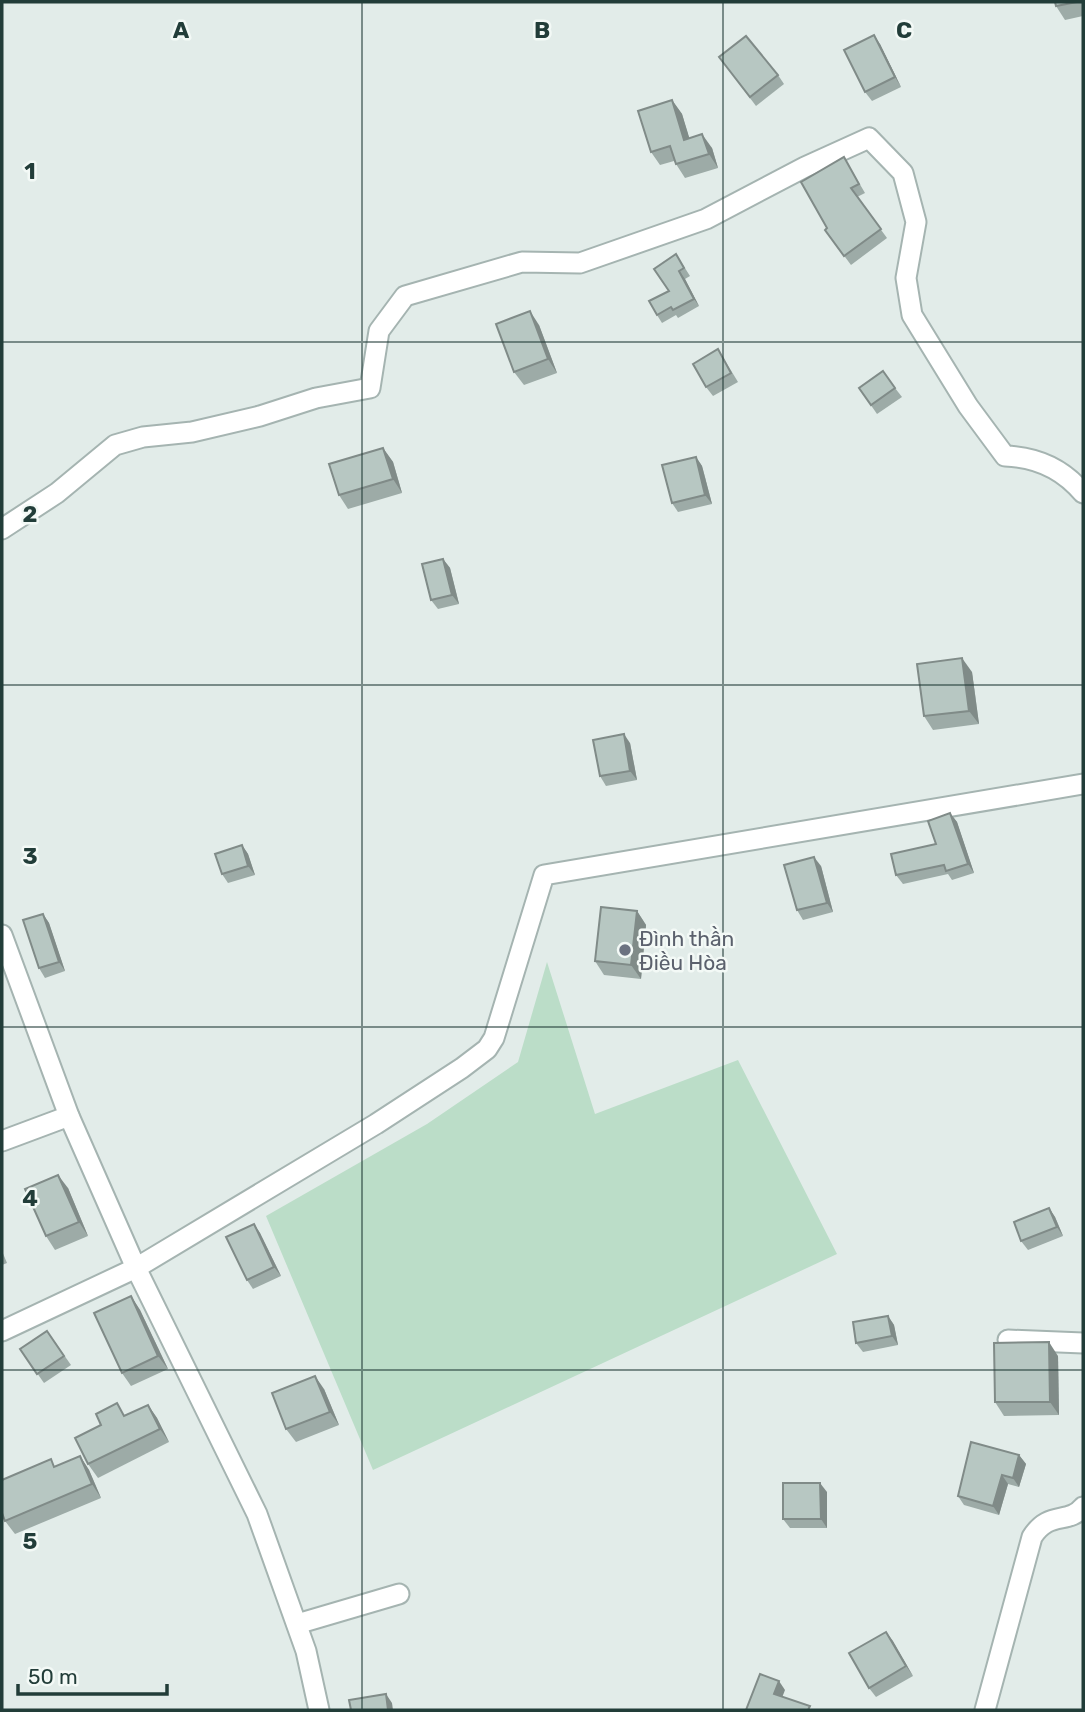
<svg xmlns="http://www.w3.org/2000/svg" width="1085" height="1712" font-family="Rubik,sans-serif">
<rect width="100%" height="100%" fill="#e2ece9"/>
<path fill="#bbddc8" d="M547 962 595 1114 738 1060 837 1254 373 1470 266 1216 427 1124 518 1062Z"/>
<g fill="none" stroke-linecap="round" stroke-linejoin="round">
<defs>
<g id="minor">
<path d="M2 529 57 493 115 445 143 437 192 432 260 416 316 398 370 388 379 331 405 296 522 262 580 263 706 219 805 167 869 138 903 173 916 222 906 278 912 315 968 406 1005 456C1037 457 1063 469 1083 493"/>
<path d="M2 935 69 1116 136 1268 257 1514 306 1651 319 1710"/>
<path d="M2 1141 69 1116"/>
<path d="M2 1331 136 1268 376 1124 462 1068 487 1049 494 1038 544 875 1083 784"/>
<path d="M1008 1340 1083 1343"/>
<path d="M297 1624 399 1594"/>
<path d="M985 1710 1032 1537C1049 1510 1068 1525 1083 1507"/>
</g>
</defs>
<use href="#minor" stroke="#a5b4b1" stroke-width="23"/>
<use href="#minor" stroke="#fff" stroke-width="19"/>
</g>
<g fill="#9daba7">
<path d="M1055 2H1083V16L1065 20 1056 6Z"/>
<path d="M880 44 901 87 872 101 865 92Z"/>
<path d="M719 57 778 75 784 84 756 106Z"/>
<path d="M672 100 682 114 689 138 712 148 718 168 685 178 676 164 674 161 660 165 651 152Z"/>
<path d="M844 157 865 193 857 197 887 238 851 265 825 230 827 228Z"/>
<path d="M676 254 690 276 685 279 699 306 678 318 676 315 662 323 657 315 669 291Z"/>
<path d="M539 325 557 373 524 385 514 372Z"/>
<path d="M724 359 738 382 713 396 706 387Z"/>
<path d="M859 388H895L902 397 877 414Z"/>
<path d="M383 448 393 462 402 493 348 509 339 495Z"/>
<path d="M696 457 702 466 712 504 678 512 672 503Z"/>
<path d="M443 559 450 568 459 604 438 609 431 600Z"/>
<path d="M972 672 979 724 933 730 924 716Z"/>
<path d="M630 743 637 780 606 786 600 776Z"/>
<path d="M950 813 957 822 974 873 952 880 948 874 903 884 896 875 936 844Z"/>
<path d="M242 845 248 854 255 875 228 883 222 874Z"/>
<path d="M821 866 833 912 803 920 797 910Z"/>
<path d="M637 911 646 925 641 979 604 975 595 961Z"/>
<path d="M43 914 49 923 65 971 45 978 39 968Z"/>
<path d="M68 1188 88 1236 55 1250 46 1236Z"/>
<path d="M1049 1208 1055 1217 1063 1236 1028 1250 1021 1241Z"/>
<path d="M254 1224 260 1233 281 1276 253 1289 247 1280Z"/>
<path d="M2 1251 7 1263 2 1265Z"/>
<path d="M131 1296 140 1310 168 1369 131 1386 122 1373Z"/>
<path d="M888 1316 894 1325 898 1345 863 1352 856 1343Z"/>
<path d="M47 1331 71 1365 44 1383 20 1349Z"/>
<path d="M1058 1356 1059 1415 1004 1416 995 1402Z"/>
<path d="M324 1389 339 1425 296 1442 286 1429Z"/>
<path d="M148 1405 157 1418 169 1442 98 1478 88 1464 126 1415Z"/>
<path d="M1019 1455 1026 1464 1019 1487 1008 1484 999 1515 964 1505 958 1496Z"/>
<path d="M80 1456 89 1470 101 1498 15 1534 5 1521 56 1466Z"/>
<path d="M827 1492V1528H790L783 1519Z"/>
<path d="M886 1632 913 1676 876 1697 869 1688Z"/>
</g>
<g fill="#808b88">
<path d="M874 35 880 44 901 87 895 77Z"/>
<path d="M672 100 682 114 694 153 684 140Z"/>
<path d="M702 134 712 148 718 168 709 154Z"/>
<path d="M679 271 685 279 699 306 694 299Z"/>
<path d="M530 311 539 325 557 373 548 359Z"/>
<path d="M383 448 393 462 402 493 393 479Z"/>
<path d="M696 457 702 466 712 504 705 495Z"/>
<path d="M443 559 450 568 459 604 452 595Z"/>
<path d="M962 658 972 672 979 724 969 711Z"/>
<path d="M624 734 630 743 637 780 630 771Z"/>
<path d="M950 813 957 822 974 873 968 864Z"/>
<path d="M242 845 248 854 255 875 248 866Z"/>
<path d="M814 857 821 866 833 912 827 903Z"/>
<path d="M637 911 646 925 641 979 631 965Z"/>
<path d="M43 914 49 923 65 971 59 962Z"/>
<path d="M58 1175 68 1188 88 1236 79 1222Z"/>
<path d="M1049 1208 1055 1217 1063 1236 1057 1227Z"/>
<path d="M254 1224 260 1233 281 1276 274 1267Z"/>
<path d="M131 1296 140 1310 168 1369 158 1356Z"/>
<path d="M888 1316 894 1325 898 1345 892 1336Z"/>
<path d="M1049 1342 1058 1356 1059 1415 1050 1402Z"/>
<path d="M315 1376 324 1389 339 1425 330 1412Z"/>
<path d="M148 1405 157 1418 169 1442 160 1429Z"/>
<path d="M1019 1455 1026 1464 1019 1487 1013 1478Z"/>
<path d="M80 1456 89 1470 101 1498 92 1484Z"/>
<path d="M1002 1475 1008 1484 999 1515 993 1506Z"/>
<path d="M820 1483 827 1492V1528L821 1519Z"/>
<path d="M886 1632 893 1641 913 1676 906 1666Z"/>
<path d="M779 1681 785 1690 780 1703 774 1694Z"/>
<path d="M386 1694 392 1703 393 1710H388Z"/>
</g>
<g fill="#b7c7c2" stroke="#808b88" stroke-width="2">
<path d="M1055 2H1077L1056 6Z"/>
<path d="M874 35 895 77 865 92 844 50Z"/>
<path d="M746 36 778 75 750 97 719 57Z"/>
<path d="M672 100 684 140 702 134 709 154 676 164 670 146 651 152 638 111Z"/>
<path d="M844 157 859 184 851 188 881 229 844 256 825 230 827 228 801 182Z"/>
<path d="M676 254 684 268 679 271 694 299 673 310 671 307 657 315 649 301 669 291 654 269Z"/>
<path d="M530 311 548 359 514 372 496 324Z"/>
<path d="M718 349 731 373 706 387 693 364Z"/>
<path d="M883 371 895 388 871 405 859 388Z"/>
<path d="M383 448 393 479 339 495 329 464Z"/>
<path d="M696 457 705 495 672 503 662 465Z"/>
<path d="M443 559 452 595 431 600 422 564Z"/>
<path d="M962 658 969 711 924 716 917 664Z"/>
<path d="M624 734 630 771 600 776 593 740Z"/>
<path d="M950 813 968 864 946 871 944 865 896 875 891 854 936 844 928 821Z"/>
<path d="M242 845 248 866 222 874 215 854Z"/>
<path d="M814 857 827 903 797 910 784 865Z"/>
<path d="M601 907 637 911 631 965 595 961Z"/>
<path d="M43 914 59 962 39 968 23 920Z"/>
<path d="M58 1175 79 1222 46 1236 25 1189Z"/>
<path d="M1049 1208 1057 1227 1021 1241 1014 1222Z"/>
<path d="M254 1224 274 1267 247 1280 226 1237Z"/>
<path d="M131 1296 158 1356 122 1373 94 1313Z"/>
<path d="M888 1316 892 1336 856 1343 853 1322Z"/>
<path d="M47 1331 64 1356 37 1374 20 1349Z"/>
<path d="M1049 1342 1050 1402H995L994 1343Z"/>
<path d="M315 1376 330 1412 286 1429 272 1393Z"/>
<path d="M117 1403 124 1416 148 1405 160 1429 88 1464 75 1438 101 1425 96 1414Z"/>
<path d="M971 1442 1019 1455 1013 1478 1002 1475 993 1506 958 1496Z"/>
<path d="M80 1456 92 1484 5 1521 2 1513V1480L51 1459 54 1467Z"/>
<path d="M783 1483H820L821 1519H783Z"/>
<path d="M886 1632 906 1666 869 1688 849 1653Z"/>
<path d="M760 1674 779 1681 774 1694 810 1706 808 1710H746Z"/>
<path d="M386 1694 388 1710H351L349 1700Z"/>
</g>
<path fill="none" stroke="#223d39" stroke-width="2" stroke-opacity="0.55" d="M362 2V1710M723 2V1710M2 342H1083M2 685H1083M2 1027H1083M2 1370H1083"/>
<circle fill="#6b7280" stroke="#f3f9f6" stroke-width="2.5" cx="625" cy="950" r="7"/>
<g text-anchor="middle" dominant-baseline="central" stroke-width="5" stroke-linejoin="round" paint-order="stroke">
<g font-size="21" fill="#5b616d" stroke="#f3f9f6" text-anchor="start">
<text x="639" y="938">Đình thần<tspan x="639" dy="24">Điều Hòa</tspan></text>
</g>
</g>
<g font-size="23" text-anchor="middle" font-weight="bold" fill="#223d39" stroke="#f3f9f6" stroke-width="5" stroke-linejoin="round" paint-order="stroke">
<text x="181" y="38">A</text>
<text x="542" y="38">B</text>
<text x="904" y="38">C</text>
<text x="30" y="179">1</text>
<text x="30" y="522">2</text>
<text x="30" y="864">3</text>
<text x="30" y="1206">4</text>
<text x="30" y="1549">5</text>
</g>
<rect width="1085" height="1712" fill="none" stroke="#223d39" stroke-width="7"/>
<path d="M18 1684v10h149v-10" fill="none" stroke="#223d39" stroke-width="3.5"/>
<text x="28" y="1684" font-size="21" fill="#223d39" stroke="#f3f9f6" stroke-width="5" paint-order="stroke">50 m</text>
</svg>
